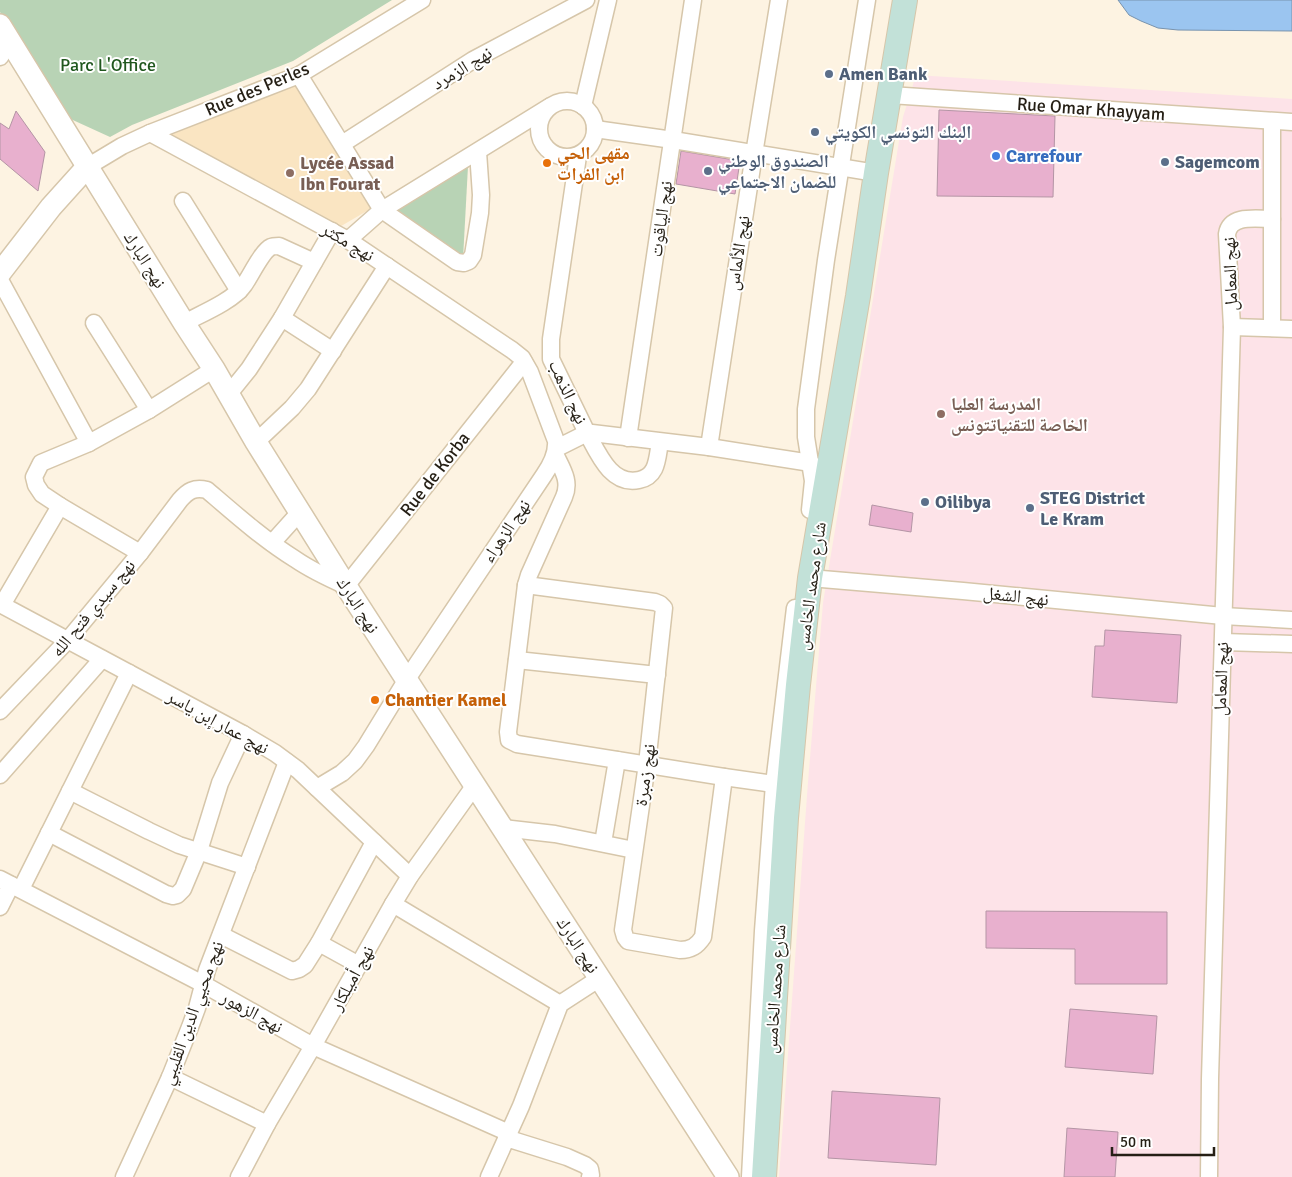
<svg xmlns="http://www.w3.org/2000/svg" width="1292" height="1177" font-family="Signika,'Noto Naskh Arabic',sans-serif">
<rect width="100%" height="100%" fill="#fdf3e2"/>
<path fill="#fae5c2" d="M293 80 372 208 336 229 162 137Z"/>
<path fill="#fde3e8" d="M916 75 1292 99V1177H779L808 782 823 603 903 117Z"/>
<g fill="#b8d3b5">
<path d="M0 0H392L293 61 132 125 110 137 64 116 0 12Z"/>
<path d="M468 166 463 259 393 211Z"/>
</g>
<path fill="#9bc5f0" stroke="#7893ae" d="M1118 0H1292V31L1178 30 1158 28 1141 21 1129 15Z"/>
<g fill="#e8b0ce" stroke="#b495a5">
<path d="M939 110 1055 116 1053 197 937 196Z"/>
<path d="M16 111 45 152 38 191 0 159V123L9 129Z"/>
<path d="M681 151 740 161 735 194 676 184Z"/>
<path d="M872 505 913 513 911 532 869 525Z"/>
<path d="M1105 630 1181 635 1177 703 1092 697 1095 646H1104Z"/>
<path d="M986 911 1167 912V984H1075V949L986 948Z"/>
<path d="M1070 1009 1157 1016 1153 1074 1065 1067Z"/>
<path d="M832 1091 940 1098 936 1165 828 1158Z"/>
<path d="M1067 1128 1118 1132 1115 1177H1064Z"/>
</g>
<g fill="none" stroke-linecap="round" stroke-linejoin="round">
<defs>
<g id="minor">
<path d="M0 57 10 42"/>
<path d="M299 75 382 210 457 262 464 263 469 261 473 255 480 213 481 195 478 152"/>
<path d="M890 95 1292 122"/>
<circle cx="567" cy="129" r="28"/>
<path d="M583 106 608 0"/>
<path d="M595 129 673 140 876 173"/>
<path d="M150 133 348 240 512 350 522 358 530 372 556 441C557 454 551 465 544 475L407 679 366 746 355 761 342 773 317 788"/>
<path d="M342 144 473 60 586 0"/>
<path d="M578 156 551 339V359L587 433H592L709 447 811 463"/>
<path d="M87 167 122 146 150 133 299 75 422 0"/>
<path d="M183 201 239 291"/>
<path d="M348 240 382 210 549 107"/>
<path d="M0 280 89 443"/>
<path d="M282 318 333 351"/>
<path d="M94 323 149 410"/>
<path d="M184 323C201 314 233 301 244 285 250 277 262 251 271 247 273 246 276 246 279 246L314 262"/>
<path d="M1232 327 1292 329"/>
<path d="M1272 328V122"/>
<path d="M228 395 249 369 282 318 332 231"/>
<path d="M628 438 693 0"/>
<path d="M256 442 292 408 308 389 387 266"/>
<path d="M709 447 754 154 779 0"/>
<path d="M557 448 587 433C598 453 611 486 639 480 658 476 657 458 660 442"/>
<path d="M555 454C562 469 571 481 564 497L529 575 526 585 508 732 509 740 517 744 724 777 774 784"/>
<path d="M810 510 813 481 806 437V409L826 260 867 0"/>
<path d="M272 543 300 512"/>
<path d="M140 553 60 506 42 494 36 485 34 477 41 463 89 443 149 410 214 369"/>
<path d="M810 578 963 591 1223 616 1292 620"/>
<path d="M526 585 655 602 660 604 664 608 647 764 623 930 625 937 628 941 680 950C691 950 697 946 703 937L724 777"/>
<path d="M0 604 243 734 275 753 298 770 410 876"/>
<path d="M2 605 60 506"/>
<path d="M1223 642 1292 644"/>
<path d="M517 660 657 675"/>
<path d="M0 711 68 640 140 553 180 500C188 491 194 487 207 490 235 514 263 539 295 559 311 570 328 578 346 586L524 362"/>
<path d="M0 775 102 659"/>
<path d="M70 791 149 831 179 845 247 867"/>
<path d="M503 828 555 834 634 850"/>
<path d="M49 833 166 894 173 896 177 895 183 889 199 851 220 783 243 734"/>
<path d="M603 843 617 760"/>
<path d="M0 879 203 984 313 1046 509 1133"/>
<path d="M21 889 129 673"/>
<path d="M393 904 560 1004"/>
<path d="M0 907 11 885"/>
<path d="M221 935 292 971 299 969 305 965 319 943 374 842"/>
<path d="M319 943 359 965"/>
<path d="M170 1077 267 1124"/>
<path d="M506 1138 567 1157 585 1165 590 1169 591 1175 590 1177"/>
<path d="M124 1177 170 1077 190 1027 197 1008 207 970 287 762"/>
<path d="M239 1177 267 1124 313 1046 393 904 410 876 475 785"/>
<path d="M489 1177 521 1106 560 1004 600 978"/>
<path d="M750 1177 763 931 774 784 795 608"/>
<path d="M1209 1177 1210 1079 1232 327 1227 234C1230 214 1257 219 1272 219"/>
</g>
<g id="tertiary">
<path d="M0 25 184 323 214 369 256 442 346 586 728 1177"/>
<path d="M0 273 51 207 87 167"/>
</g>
<path id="secondary" d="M764 1177 786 818 798 685 810 578 858 296 876 173 905 0"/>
</defs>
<use href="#minor" stroke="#d6c6aa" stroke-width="19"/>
<use href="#tertiary" stroke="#d6c6aa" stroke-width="24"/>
<use href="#secondary" stroke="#d6c6aa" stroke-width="26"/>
<use href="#minor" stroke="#fff" stroke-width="16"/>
<use href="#tertiary" stroke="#fff" stroke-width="21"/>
<use href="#secondary" stroke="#c2e1d8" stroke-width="24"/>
</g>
<g fill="#5c6f8a" stroke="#fff" stroke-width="2">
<circle cx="829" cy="74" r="5"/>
<circle cx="815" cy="132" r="5"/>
<circle cx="1165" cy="162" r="5"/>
<circle cx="708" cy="171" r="5"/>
<circle cx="925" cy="502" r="5"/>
<circle cx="1030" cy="508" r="5"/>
</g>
<circle fill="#3f7fe0" stroke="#fff" stroke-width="2" cx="996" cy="156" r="5"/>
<g fill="#e8710a" stroke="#fff" stroke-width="2">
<circle cx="547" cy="163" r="5"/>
<circle cx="375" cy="700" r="5"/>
</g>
<g fill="#8d6e63" stroke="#fff" stroke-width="2">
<circle cx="290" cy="173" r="5"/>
<circle cx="941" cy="414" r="5"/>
</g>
<g text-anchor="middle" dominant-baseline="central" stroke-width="4" stroke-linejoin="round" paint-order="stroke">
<g font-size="18" fill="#20571e" stroke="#fff">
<text x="108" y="65">Parc L'Office</text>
</g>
<g font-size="18" fill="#251f15" stroke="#fff">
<text transform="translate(462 68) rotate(-31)">نهج الزمرد</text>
<text transform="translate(257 89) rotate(-23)">Rue des Perles</text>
<text transform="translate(1091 109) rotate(4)">Rue Omar Khayyam</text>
<text transform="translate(661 219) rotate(-82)">نهج الياقوت</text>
<text transform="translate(348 242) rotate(31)">نهج مكثر</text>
<text transform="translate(738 253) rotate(-81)">نهج الألماس</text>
<text transform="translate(145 260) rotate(58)">نهج البارك</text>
<text transform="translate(1230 274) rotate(-92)">نهج المعامل</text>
<text transform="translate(568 392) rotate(65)">نهج الذهب</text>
<text transform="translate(435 474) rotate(-52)">Rue de Korba</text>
<text transform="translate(506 531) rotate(-56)">نهج الزهراء</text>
<text transform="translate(811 586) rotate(-82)">شارع محمد الخامس</text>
<text transform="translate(1016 596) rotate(6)">نهج الشغل</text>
<text transform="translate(358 605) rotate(57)">نهج البارك</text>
<text transform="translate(93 608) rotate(-50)">نهج سيدي فتح الله</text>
<text transform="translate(1221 679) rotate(-88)">نهج المعامل</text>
<text transform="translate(218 722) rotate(29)">نهج عمار إبن ياسر</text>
<text transform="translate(645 775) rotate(-82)">نهج زمبرة</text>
<text transform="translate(578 945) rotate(57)">نهج البارك</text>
<text transform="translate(352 978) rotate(-61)">نهج أميلكار</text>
<text transform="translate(775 989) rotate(-86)">شارع محمد الخامس</text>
<text transform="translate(252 1012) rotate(29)">نهج الزهور</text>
<text transform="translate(192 1013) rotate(-70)">نهج محيي الدين القليبي</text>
</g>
<g font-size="18" font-weight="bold" fill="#4e5e75" stroke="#fff" text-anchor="start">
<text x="839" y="74">Amen Bank</text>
<text x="825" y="132">البنك التونسي الكويتي</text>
<text x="718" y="161">الصندوق الوطني<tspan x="718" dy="21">للضمان الاجتماعي</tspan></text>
<text x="1175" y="162">Sagemcom</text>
<text x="1040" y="498">STEG District<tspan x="1040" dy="21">Le Kram</tspan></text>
<text x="935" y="502">Oilibya</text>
</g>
<g font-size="18" font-weight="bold" fill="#c56008" stroke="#fff" text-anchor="start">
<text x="557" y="153">مقهى الحي<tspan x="557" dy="21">ابن الفرات</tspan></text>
<text x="385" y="700">Chantier Kamel</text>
</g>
<g font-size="18" font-weight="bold" fill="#366cbe" stroke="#fff" text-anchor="start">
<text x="1006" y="156">Carrefour</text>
</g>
<g font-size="18" font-weight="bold" fill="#785e54" stroke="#fff" text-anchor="start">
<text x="300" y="163">Lycée Assad<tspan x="300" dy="21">Ibn Fourat</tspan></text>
<text x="951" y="404">المدرسة العليا<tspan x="951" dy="21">الخاصة للتقنياتتونس</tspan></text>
</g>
</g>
<path d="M1112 1147v8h102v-8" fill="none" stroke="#251f15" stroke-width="2.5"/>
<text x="1120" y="1147" font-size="15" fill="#251f15" stroke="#ffffff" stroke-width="4" paint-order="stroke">50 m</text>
</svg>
